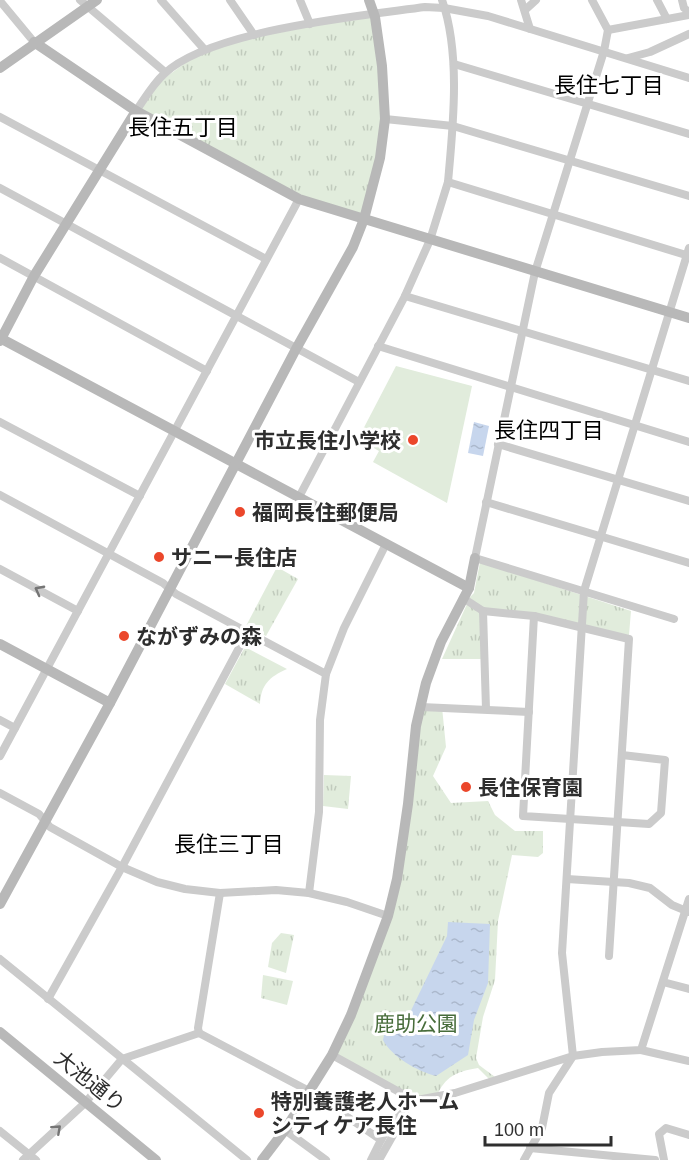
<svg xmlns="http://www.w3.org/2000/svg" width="689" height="1160" font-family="Helvetica,'Noto Sans JP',sans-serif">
<defs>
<pattern id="grass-tufts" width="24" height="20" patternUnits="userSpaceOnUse" patternTransform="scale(1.5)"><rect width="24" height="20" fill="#e1ecdc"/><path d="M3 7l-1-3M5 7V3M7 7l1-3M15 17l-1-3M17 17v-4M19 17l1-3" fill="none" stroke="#c1cbbd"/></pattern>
<pattern id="water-ripples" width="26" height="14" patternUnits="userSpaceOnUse" patternTransform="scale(1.5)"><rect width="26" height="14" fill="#c7d6ed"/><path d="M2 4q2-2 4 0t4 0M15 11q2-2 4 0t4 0" fill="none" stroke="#abb8cc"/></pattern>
</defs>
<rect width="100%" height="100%" fill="#fff"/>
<g fill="url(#grass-tufts)">
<path d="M374 14 385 119 364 219 299 199 136 111 154 86 204 49 254 35Z"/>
<path d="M480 562 631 611 629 635 483 609 468 599 474 593Z"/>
<path d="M277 567 298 579 266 636 246 626Z"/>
<path d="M467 604 480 613 482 659H442Z"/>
<path d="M245 647 287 669C269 677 261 685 260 704L225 684Z"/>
<path d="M421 707H442L446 747 433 776 451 803 488 801 495 815 515 831H543V853L538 857 512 855 498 921 495 980 483 1017 476 1058 479 1065 495 1077 489 1079 478 1068C455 1072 446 1076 436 1097L417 1100 332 1055 388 916Z"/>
<path d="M324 775 351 776 348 809 323 806Z"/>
<path d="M281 933 294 935 286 973 268 967 272 943Z"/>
<path d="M263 975 293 981 287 1005 261 998Z"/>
</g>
<path fill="#e1ecdc" d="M396 366 472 386 447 503 373 462 379 451 358 439Z"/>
<g fill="url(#water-ripples)">
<path d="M474 422 489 426 483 456 468 453Z"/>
<path d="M448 922 490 924 488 983 474 1020 468 1055 436 1076C417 1071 392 1057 383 1040L385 1031 404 1025 447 936Z"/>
</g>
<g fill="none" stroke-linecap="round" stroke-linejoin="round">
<g stroke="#cbcbcb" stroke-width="8">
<path d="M80 0 165 72"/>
<path d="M161 0 204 49"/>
<path d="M230 0 254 35"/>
<path d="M300 0 310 24"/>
<path d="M442 0C461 54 453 126 448 182"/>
<path d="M521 0 530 29"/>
<path d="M592 0 608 30 604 51 535 272 475 558 674 619"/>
<path d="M657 0 667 19"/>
<path d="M682 0 684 8 689 12"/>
<path d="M0 1 34 42"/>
<path d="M525 10 536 0"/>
<path d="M608 30 689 15"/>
<path d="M628 58 650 52 689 34"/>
<path d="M454 64 689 134"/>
<path d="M136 111C145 98 153 84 164 74 210 30 360 16 425 7L444 8 488 16 689 78"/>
<path d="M0 117 266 259"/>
<path d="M385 119 453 126 689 196"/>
<path d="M0 188 359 382"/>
<path d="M689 256 448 182 430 240 405 296 689 381"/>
<path d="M0 258 207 371"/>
<path d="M378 346 689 442"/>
<path d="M0 422 140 496"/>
<path d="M498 444 689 501"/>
<path d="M0 495 163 583 176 594 326 674 320 720 319 812 309 893"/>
<path d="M299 497 405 296"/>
<path d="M486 502 689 563"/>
<path d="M0 569 78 611"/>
<path d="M463 598 483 611 534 616 629 639 609 956"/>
<path d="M483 611 486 709"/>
<path d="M534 616 523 816 649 824 661 813 665 760 622 755"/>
<path d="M326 674 344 628 386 544"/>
<path d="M421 707 529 712"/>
<path d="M0 720 15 728"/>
<path d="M0 756 299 199"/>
<path d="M0 793 39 814 50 827 122 867 157 882 185 889 220 893 276 890 309 893 347 902 388 916"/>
<path d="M567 879 629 883 650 888 672 905 689 912"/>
<path d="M0 959 247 1160"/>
<path d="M663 982 689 989"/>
<path d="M48 999 122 867 247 633"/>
<path d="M199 1033 198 1028 220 893"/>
<path d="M641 1050 689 1061"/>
<path d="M332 1055 412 1099"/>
<path d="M285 1130 326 1160"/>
<path d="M0 1131 36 1160"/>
<path d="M530 1148 655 1160"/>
<path d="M23 1160 85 1103 122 1059 199 1033 311 1092 381 1140 395 1116 412 1099 417 1100 455 1093 573 1056 562 953 584 591 689 248"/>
<path d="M371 1160 381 1140"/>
<path d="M379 1160 405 1114V1106"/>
<path d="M524 1160 542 1128 549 1093 573 1056 602 1052 641 1050 689 899"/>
<path d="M664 1160 659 1134 666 1128 689 1135"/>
</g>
<g stroke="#b8b8b8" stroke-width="10">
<path d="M34 42 136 111 299 199 689 318"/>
<path d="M0 68 97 0"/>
<path d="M0 338 469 588"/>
<path d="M0 341 34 276 136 111"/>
<path d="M0 644 110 703"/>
<path d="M0 904 110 703 296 349 353 247 364 219 380 158 385 119 382 66 375 17 369 0"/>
<path d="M0 1032 156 1160"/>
<path d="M262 1160 285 1130 332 1055 351 1015 388 916 397 879 408 804 416 726 426 683 441 642 469 588 475 558"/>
</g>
</g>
<defs><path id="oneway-chevron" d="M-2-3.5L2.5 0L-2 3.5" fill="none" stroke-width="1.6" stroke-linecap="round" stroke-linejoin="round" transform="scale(1.5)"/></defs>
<g stroke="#757575">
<use href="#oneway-chevron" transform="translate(39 590) rotate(-152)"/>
<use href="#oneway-chevron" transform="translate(57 1129) rotate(-42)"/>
</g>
<g fill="#eb472b" stroke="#fff" stroke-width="2">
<circle cx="413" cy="440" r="6"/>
<circle cx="240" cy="512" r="6"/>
<circle cx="159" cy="557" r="6"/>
<circle cx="124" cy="636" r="6"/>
<circle cx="466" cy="787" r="6"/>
<circle cx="259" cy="1113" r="6"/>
</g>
<g text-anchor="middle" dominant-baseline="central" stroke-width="6" stroke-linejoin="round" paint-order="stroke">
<g font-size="21" font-weight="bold" fill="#2e2e2e" stroke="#fff" text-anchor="start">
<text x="401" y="440" text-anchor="end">市立長住小学校</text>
<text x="252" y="512">福岡長住郵便局</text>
<text x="171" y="557">サニー長住店</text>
<text x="136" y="636">ながずみの森</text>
<text x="478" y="787">長住保育園</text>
<text x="271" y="1101">特別養護老人ホーム<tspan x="271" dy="24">シティケア長住</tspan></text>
</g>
<g font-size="21" fill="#476c3a" stroke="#fff">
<text x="416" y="1023">鹿助公園</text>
</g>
<g font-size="21" fill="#2e2e2e" stroke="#fff">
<text transform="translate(90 1081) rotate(39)">大池通り</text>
</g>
<g font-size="22" fill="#000" stroke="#fff">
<text x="609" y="85">長住七丁目</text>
<text x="183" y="127">長住五丁目</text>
<text x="549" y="430">長住四丁目</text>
<text x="229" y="844">長住三丁目</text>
</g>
</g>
<path d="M485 1136v9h126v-9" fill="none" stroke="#2e2e2e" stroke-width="3"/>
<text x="494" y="1136" font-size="18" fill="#2e2e2e" stroke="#ffffff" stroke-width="4.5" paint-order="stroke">100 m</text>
</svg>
